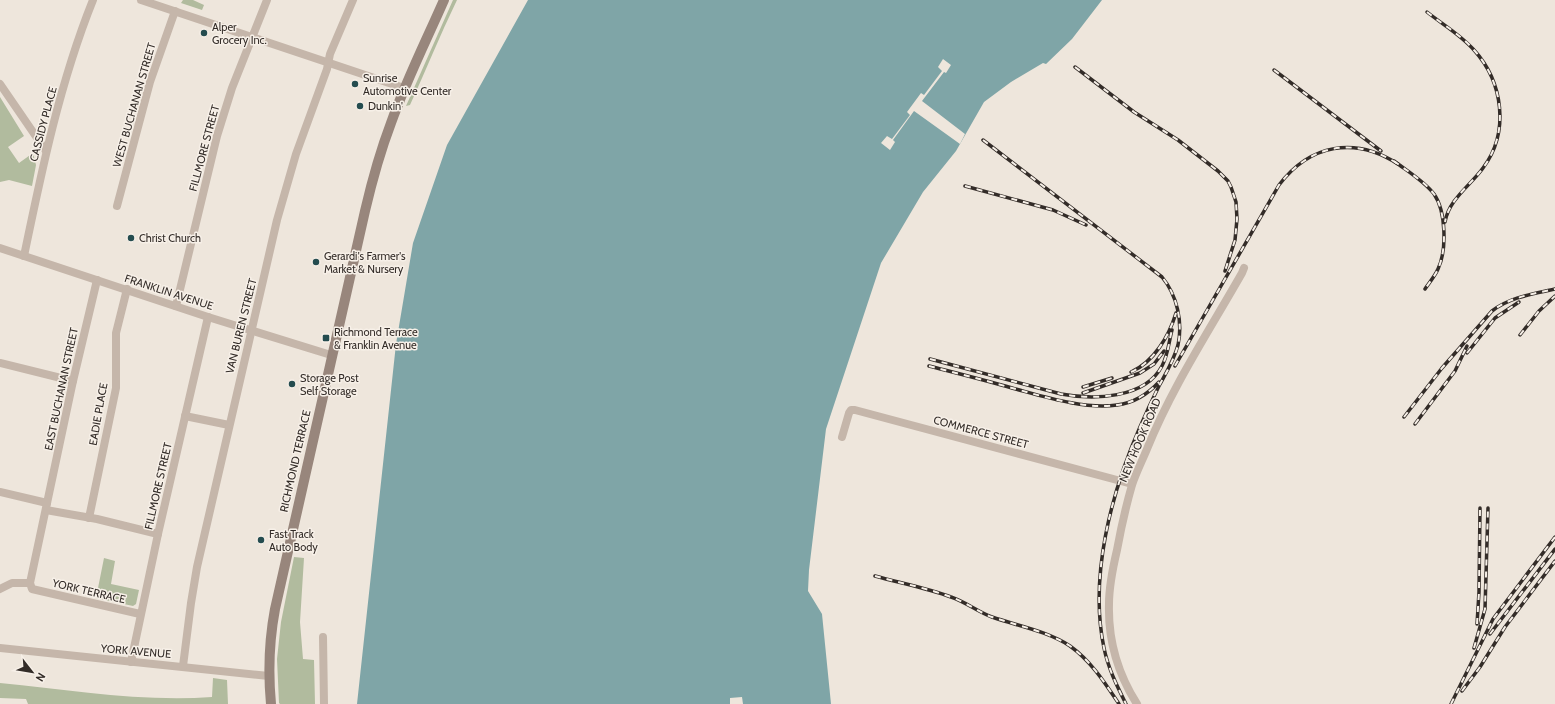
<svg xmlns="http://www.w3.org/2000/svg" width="1555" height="704" font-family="Cabin,sans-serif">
<rect width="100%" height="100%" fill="#eee6dc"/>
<g fill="#b1bb9e">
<path d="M183 0H193L204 5 202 10 181 3Z"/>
<path d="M453 0H457C440 35 426 70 410 105L406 106Z"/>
<path d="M0 97 24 136 8 147 19 163 33 153 36 165 32 186 9 180 0 182Z"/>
<path d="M294 557 304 558 300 622 303 659 314 660 315 704H280L279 703 277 659 281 622Z"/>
<path d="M104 558 115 561 111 584 139 590 136 604 133 606 96 598Z"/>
<path d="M213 678 227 680 228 704H28L26 699 0 698V683C70 690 141 702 212 697Z"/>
</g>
<path fill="#7fa5a7" d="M528 0H1102L1072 39 1046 64 1043 63 1011 82 984 102 956 151 923 192 881 263 826 429 809 570 808 591 822 614 831 704H357L396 344 413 243 447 145Z"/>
<g fill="#eee6dc">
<path d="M943 59 951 65 946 73 944 72 922 101 965 134 960 144 914 111 893 140 895 142 890 150 881 143 887 136 892 139 910 115 907 112 921 93 924 95 942 71 938 67Z"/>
<path d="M742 697 743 704H730V698Z"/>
</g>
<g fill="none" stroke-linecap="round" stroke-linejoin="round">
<g stroke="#c5b6aa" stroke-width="8">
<path d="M141 0 404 88"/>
<path d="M0 84 46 151"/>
<path d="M117 206 150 82 175 11"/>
<path d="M0 248 208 317 331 355"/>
<path d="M24 256C42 169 60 82 93 0"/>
<path d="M97 280 73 381 30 583 32 589 140 614"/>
<path d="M176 306 217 136 232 88 267 0"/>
<path d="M0 363 73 381"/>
<path d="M185 416 229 425"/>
<path d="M842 437 849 413 851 410H855L1132 484"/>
<path d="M0 492 47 503"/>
<path d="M46 510 97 519 158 534"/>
<path d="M89 518 116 388V333L127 289"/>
<path d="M0 589 12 583H30"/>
<path d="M323 637 324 704"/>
<path d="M0 648 269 676"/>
<path d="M131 662 158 534 208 317"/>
<path d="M183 666 191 603 197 567 277 220 296 154 327 69 330 54 353 0"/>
<path d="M1137 704C1118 674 1108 639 1109 604 1109 585 1113 567 1117 550 1121 528 1126 506 1132 485 1136 473 1142 461 1147 449 1172 387 1209 331 1242 273L1244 268"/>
</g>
<path stroke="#98867c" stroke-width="10" d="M271 704C268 672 269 641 275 609L365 211C372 181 380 152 391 123 406 81 426 41 444 0"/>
<defs>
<g id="rail">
<path d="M1427 12C1442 24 1461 35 1474 50 1503 82 1510 132 1483 168 1471 185 1449 199 1445 222"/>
<path d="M1075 67 1134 112 1178 140 1218 171 1228 181 1231 187 1236 202 1237 219 1235 240 1225 271"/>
<path d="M1274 70 1381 151"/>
<path d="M983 140 1162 277C1177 295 1183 322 1178 345 1174 360 1166 373 1159 386 1152 400 1146 413 1140 427 1111 493 1089 577 1104 648 1108 668 1117 686 1126 704"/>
<path d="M1394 161C1407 171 1424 181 1434 194 1446 211 1447 250 1438 269 1435 276 1429 283 1425 289"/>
<path d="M965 186 1053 210 1086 225"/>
<path d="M1520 335 1539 311 1555 296"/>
<path d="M1467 353 1495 318 1519 302"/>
<path d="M930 359 1061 394C1093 400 1145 399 1162 366 1168 355 1169 341 1172 330"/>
<path d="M929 366C956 373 984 380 1012 388 1042 396 1085 410 1117 405 1133 403 1148 394 1159 382"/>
<path d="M1175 366 1279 185C1310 144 1355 136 1398 164"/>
<path d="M1131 372C1154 362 1169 336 1176 313"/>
<path d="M1083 387 1112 378"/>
<path d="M1083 393 1140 373 1154 364 1164 351"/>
<path d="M1404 417 1442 368 1492 311C1510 297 1533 294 1555 289"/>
<path d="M1415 424 1455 371 1467 346"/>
<path d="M875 576C900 583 927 588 951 597 966 602 978 612 992 617 1018 626 1047 631 1070 646 1091 661 1105 683 1119 704"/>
<path d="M1477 624 1479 592 1480 508"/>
<path d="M1490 634 1555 549"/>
<path d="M1474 648 1485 609 1488 508"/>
<path d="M1462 691 1480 667 1505 627 1555 561"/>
<path d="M1451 704 1493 619 1555 537"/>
</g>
</defs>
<use href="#rail" stroke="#332c28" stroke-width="3.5"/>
<use href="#rail" stroke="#f7f0e8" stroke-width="2" stroke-dasharray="6" stroke-linecap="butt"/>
</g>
<g fill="#244c4f" stroke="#f7f0e8" stroke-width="1.5">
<circle cx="204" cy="33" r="4"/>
<circle cx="355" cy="84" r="4"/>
<circle cx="360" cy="106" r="4"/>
<circle cx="131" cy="238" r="4"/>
<circle cx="316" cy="262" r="4"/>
<rect x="322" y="334" width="8" height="8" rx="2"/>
<circle cx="292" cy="384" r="4"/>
<circle cx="261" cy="540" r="4"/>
</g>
<g text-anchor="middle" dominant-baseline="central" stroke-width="3" stroke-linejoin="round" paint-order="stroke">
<g font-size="11" fill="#332c28" stroke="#f7f0e8" text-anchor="start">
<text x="212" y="27">Alper<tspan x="212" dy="13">Grocery Inc.</tspan></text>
<text x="363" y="78">Sunrise<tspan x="363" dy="13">Automotive Center</tspan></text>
<text x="368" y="106">Dunkin'</text>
<text x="139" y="238">Christ Church</text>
<text x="324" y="256">Gerardi's Farmer's<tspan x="324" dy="13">Market &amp; Nursery</tspan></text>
<text x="334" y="332">Richmond Terrace<tspan x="334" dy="13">&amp; Franklin Avenue</tspan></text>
<text x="300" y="378">Storage Post<tspan x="300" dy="13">Self Storage</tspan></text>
<text x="269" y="534">Fast Track<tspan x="269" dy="13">Auto Body</tspan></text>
</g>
<g font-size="11" fill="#332c28" stroke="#f7f0e8">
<text transform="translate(134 105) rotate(-74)">WEST BUCHANAN STREET</text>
<text transform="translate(43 124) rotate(-75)">CASSIDY PLACE</text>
<text transform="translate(204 148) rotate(-75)">FILLMORE STREET</text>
<text transform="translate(169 292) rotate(18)">FRANKLIN AVENUE</text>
<text transform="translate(241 326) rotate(-76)">VAN BUREN STREET</text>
<text transform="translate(61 389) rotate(-78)">EAST BUCHANAN STREET</text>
<text transform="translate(98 414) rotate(-80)">EADIE PLACE</text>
<text transform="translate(981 432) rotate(15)">COMMERCE STREET</text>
<text transform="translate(1140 440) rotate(-67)">NEW HOOK ROAD</text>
<text transform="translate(295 461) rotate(-77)">RICHMOND TERRACE</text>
<text transform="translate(158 486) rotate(-77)">FILLMORE STREET</text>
<text transform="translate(89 591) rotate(13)">YORK TERRACE</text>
<text transform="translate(136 651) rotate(5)">YORK AVENUE</text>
</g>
</g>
<g transform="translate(32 672) rotate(121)" stroke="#f7f0e8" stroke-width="3" paint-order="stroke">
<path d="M0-3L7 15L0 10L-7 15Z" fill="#332c28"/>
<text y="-6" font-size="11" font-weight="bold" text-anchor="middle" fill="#332c28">N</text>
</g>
</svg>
